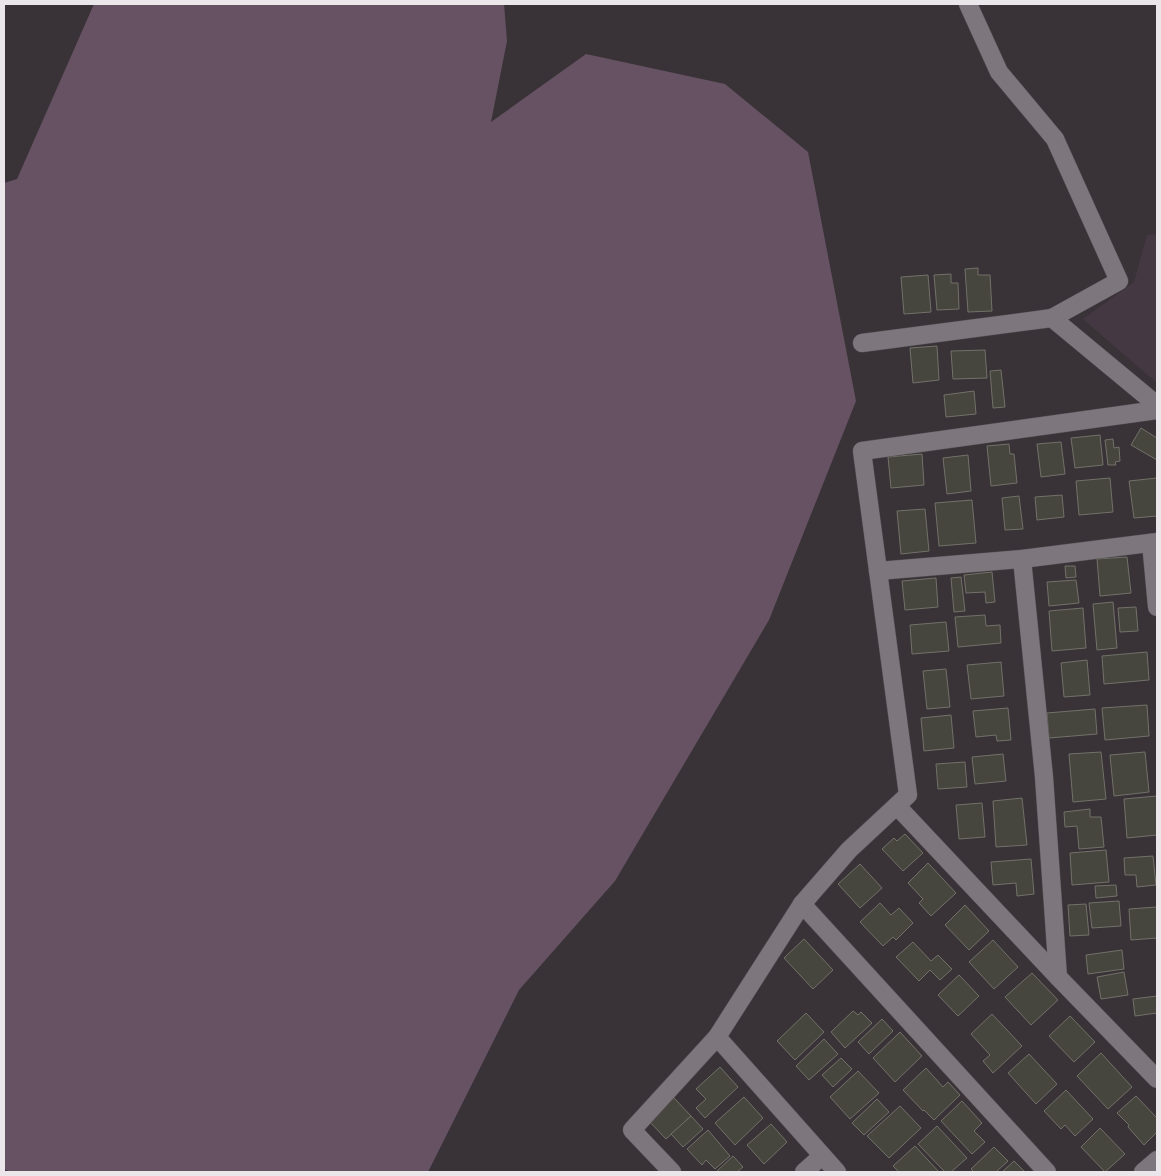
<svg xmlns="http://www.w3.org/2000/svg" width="1161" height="1176" font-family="'Source Serif 4',serif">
<rect width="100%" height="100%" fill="#393338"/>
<path fill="#443842" d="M1157 234V383L1083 319 1134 282 1147 235Z"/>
<path fill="#665263" d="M94 4H504L507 41 491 122 586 54 725 84 808 152 856 401 769 620 615 881 519 990 428 1172H10L4 1169V183L17 179Z"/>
<g fill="#46453e" stroke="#727169">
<path d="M978 268V275H990L992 311 968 312 965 269Z"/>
<path d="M951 274V283H958L959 309 937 310 934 275Z"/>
<path d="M928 275 931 312 904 314 901 277Z"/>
<path d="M937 346 939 380 913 383 910 348Z"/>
<path d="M985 350 987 378 953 379 951 351Z"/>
<path d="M1001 370 1005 407 993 408 990 371Z"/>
<path d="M974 391 976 414 946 417 944 395Z"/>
<path d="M1141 428 1157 438V460L1131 445Z"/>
<path d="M1100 435 1103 465 1075 468 1071 438Z"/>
<path d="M1113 439 1114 448 1119 447 1120 461 1115 462 1116 465H1108L1105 440Z"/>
<path d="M1061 442 1065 474 1041 477 1037 444Z"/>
<path d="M1009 444 1010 454H1014L1017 483 991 486 987 446Z"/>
<path d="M922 454 924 485 891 488 888 457Z"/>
<path d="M968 455 971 491 947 494 943 458Z"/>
<path d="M1110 478 1113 512 1079 515 1076 481Z"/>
<path d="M1157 478V516L1134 518 1129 481Z"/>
<path d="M1062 495 1064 517 1037 520 1035 497Z"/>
<path d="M1019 496 1023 529 1005 530 1002 498Z"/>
<path d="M972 500 976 543 939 546 935 503Z"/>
<path d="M925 509 929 551 901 554 897 511Z"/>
<path d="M1127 557 1131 593 1100 596 1097 559Z"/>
<path d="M1065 566H1075L1076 577 1066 578Z"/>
<path d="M992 572 995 602 986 603 985 592 966 593 964 575Z"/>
<path d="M961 577 965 611 954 612 951 578Z"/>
<path d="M936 578 938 607 905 610 902 581Z"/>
<path d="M1076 580 1079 603 1049 606 1047 582Z"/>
<path d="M1113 602 1117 648 1097 650 1093 604Z"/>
<path d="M1136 607 1138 631 1120 632 1118 608Z"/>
<path d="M1083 608 1086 648 1052 651 1049 611Z"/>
<path d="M985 615 986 626 1000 625 1001 643 958 647 955 617Z"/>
<path d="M946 622 949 651 912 654 910 625Z"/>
<path d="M1147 652 1149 680 1104 684 1102 656Z"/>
<path d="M1087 660 1090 695 1064 697 1061 663Z"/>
<path d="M1001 662 1004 696 971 699 967 665Z"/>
<path d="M946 669 950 707 927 709 923 671Z"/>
<path d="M1147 705 1149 736 1105 740 1102 708Z"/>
<path d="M1008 708 1011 740 997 741 996 735 976 737 973 711Z"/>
<path d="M1095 709 1097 734 1049 738 1047 713Z"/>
<path d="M951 715 954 748 924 751 921 718Z"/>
<path d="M1101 752 1106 799 1073 802 1069 754Z"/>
<path d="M1145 752 1149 792 1114 796 1110 755Z"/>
<path d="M1003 754 1006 781 975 784 972 757Z"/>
<path d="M965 762 967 787 938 789 936 764Z"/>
<path d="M1157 796V835L1127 838 1124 799Z"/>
<path d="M1022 798 1027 845 996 847 993 801Z"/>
<path d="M982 803 985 837 959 839 956 805Z"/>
<path d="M1090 809V817H1101L1104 847 1079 849 1077 826 1065 827 1064 812Z"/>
<path d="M905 834 923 853 903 871 882 849 894 838 897 841Z"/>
<path d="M1106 850 1109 882 1072 885 1070 853Z"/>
<path d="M1153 856 1156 885 1137 887 1136 875H1125L1124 858Z"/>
<path d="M1031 859 1034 894 1017 896 1016 883 993 885 991 862Z"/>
<path d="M928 863 956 893 931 916 919 903 923 899 908 883Z"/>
<path d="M860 864 882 888 860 908 838 884Z"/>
<path d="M1116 885 1117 896 1096 898 1095 886Z"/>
<path d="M1119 901 1121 926 1092 928 1089 903Z"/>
<path d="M880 903 891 915 899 908 913 923 896 940 893 937 883 946 860 922Z"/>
<path d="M1086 904 1089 935 1070 936 1068 905Z"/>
<path d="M965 905 989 931 969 950 945 925Z"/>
<path d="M1157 907V938L1131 940 1129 909Z"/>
<path d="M804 939 833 970 813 989 784 958Z"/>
<path d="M993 940 1018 967 994 989 969 962Z"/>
<path d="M913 942 931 961 938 955 952 969 940 980 930 970 919 981 896 957Z"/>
<path d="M1122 950 1124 969 1088 974 1086 955Z"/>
<path d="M1124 972 1128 995 1101 999 1097 977Z"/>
<path d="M1032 973 1058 1000 1031 1025 1005 997Z"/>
<path d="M959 975 979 996 958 1016 938 995Z"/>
<path d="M1157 996V1013L1135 1016 1133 999Z"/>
<path d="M853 1011 858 1015 861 1012 872 1023 845 1048 831 1032Z"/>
<path d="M806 1013 824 1032 795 1060 777 1041Z"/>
<path d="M992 1014 1022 1046 993 1073 983 1061 990 1055 971 1034Z"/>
<path d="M1070 1016 1095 1042 1074 1062 1049 1036Z"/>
<path d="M882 1019 893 1031 869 1054 858 1042Z"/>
<path d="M900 1032 922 1056 895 1082 873 1058Z"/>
<path d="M824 1039 838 1054 809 1080 796 1066Z"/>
<path d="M1101 1053 1132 1087 1108 1109 1077 1076Z"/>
<path d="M1029 1054 1057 1084 1036 1104 1008 1073Z"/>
<path d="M841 1058 852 1069 833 1087 822 1075Z"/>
<path d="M720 1067 738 1087 705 1118 696 1108 706 1099 696 1089Z"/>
<path d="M926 1068 943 1087 948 1082 960 1095 934 1120 924 1110 923 1111 903 1090Z"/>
<path d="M858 1071 879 1093 850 1119 830 1097Z"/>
<path d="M1066 1090 1093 1119 1075 1136 1065 1125 1061 1129 1044 1111Z"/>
<path d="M1136 1096 1157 1118V1132L1144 1145 1128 1127 1129 1125 1117 1113Z"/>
<path d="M744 1097 763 1118 735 1145 715 1123Z"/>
<path d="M674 1098 691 1116 666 1139 649 1121Z"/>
<path d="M877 1099 889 1112 864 1135 852 1123Z"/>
<path d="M962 1101 982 1123 974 1131 985 1142 972 1154 941 1121Z"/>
<path d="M900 1106 921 1128 889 1158 867 1136Z"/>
<path d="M691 1116 703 1129 683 1147 671 1134Z"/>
<path d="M771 1124 787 1142 764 1164 747 1145Z"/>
<path d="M937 1126 967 1158 951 1172H945L918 1144Z"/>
<path d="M1100 1128 1125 1154 1105 1172 1081 1147Z"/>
<path d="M708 1130 730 1156 715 1169 706 1160 702 1165 687 1149Z"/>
<path d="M915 1146 939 1172H899L893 1166Z"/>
<path d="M994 1147 1008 1161 996 1172H974L971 1169Z"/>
<path d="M733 1156 743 1167 737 1172H716Z"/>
<path d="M1014 1161 1025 1172H1002Z"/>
</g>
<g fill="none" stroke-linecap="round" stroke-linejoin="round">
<defs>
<g id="street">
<path d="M968 4 999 72 1055 139 1119 281 1052 318 1157 405"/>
<path d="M862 343 1052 318"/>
<path d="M1151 543 1157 607"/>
<path d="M1022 559 1044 777 1058 977"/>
<path d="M878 571 1022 559 1157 542"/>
<path d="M897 806 1058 977 1157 1079"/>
<path d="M802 904 1047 1172"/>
<path d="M672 1172 632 1130 717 1037"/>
<path d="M804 1172 822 1156"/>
<path d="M837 1172 717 1037 802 904 849 850 908 795 862 451 1157 410"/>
<path d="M1143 1172 1157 1160"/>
</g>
</defs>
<use href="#street" stroke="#554f54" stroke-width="19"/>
<use href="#street" stroke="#7d767c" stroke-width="18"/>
</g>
<rect width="1161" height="1176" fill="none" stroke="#eae6e9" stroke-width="10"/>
</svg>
